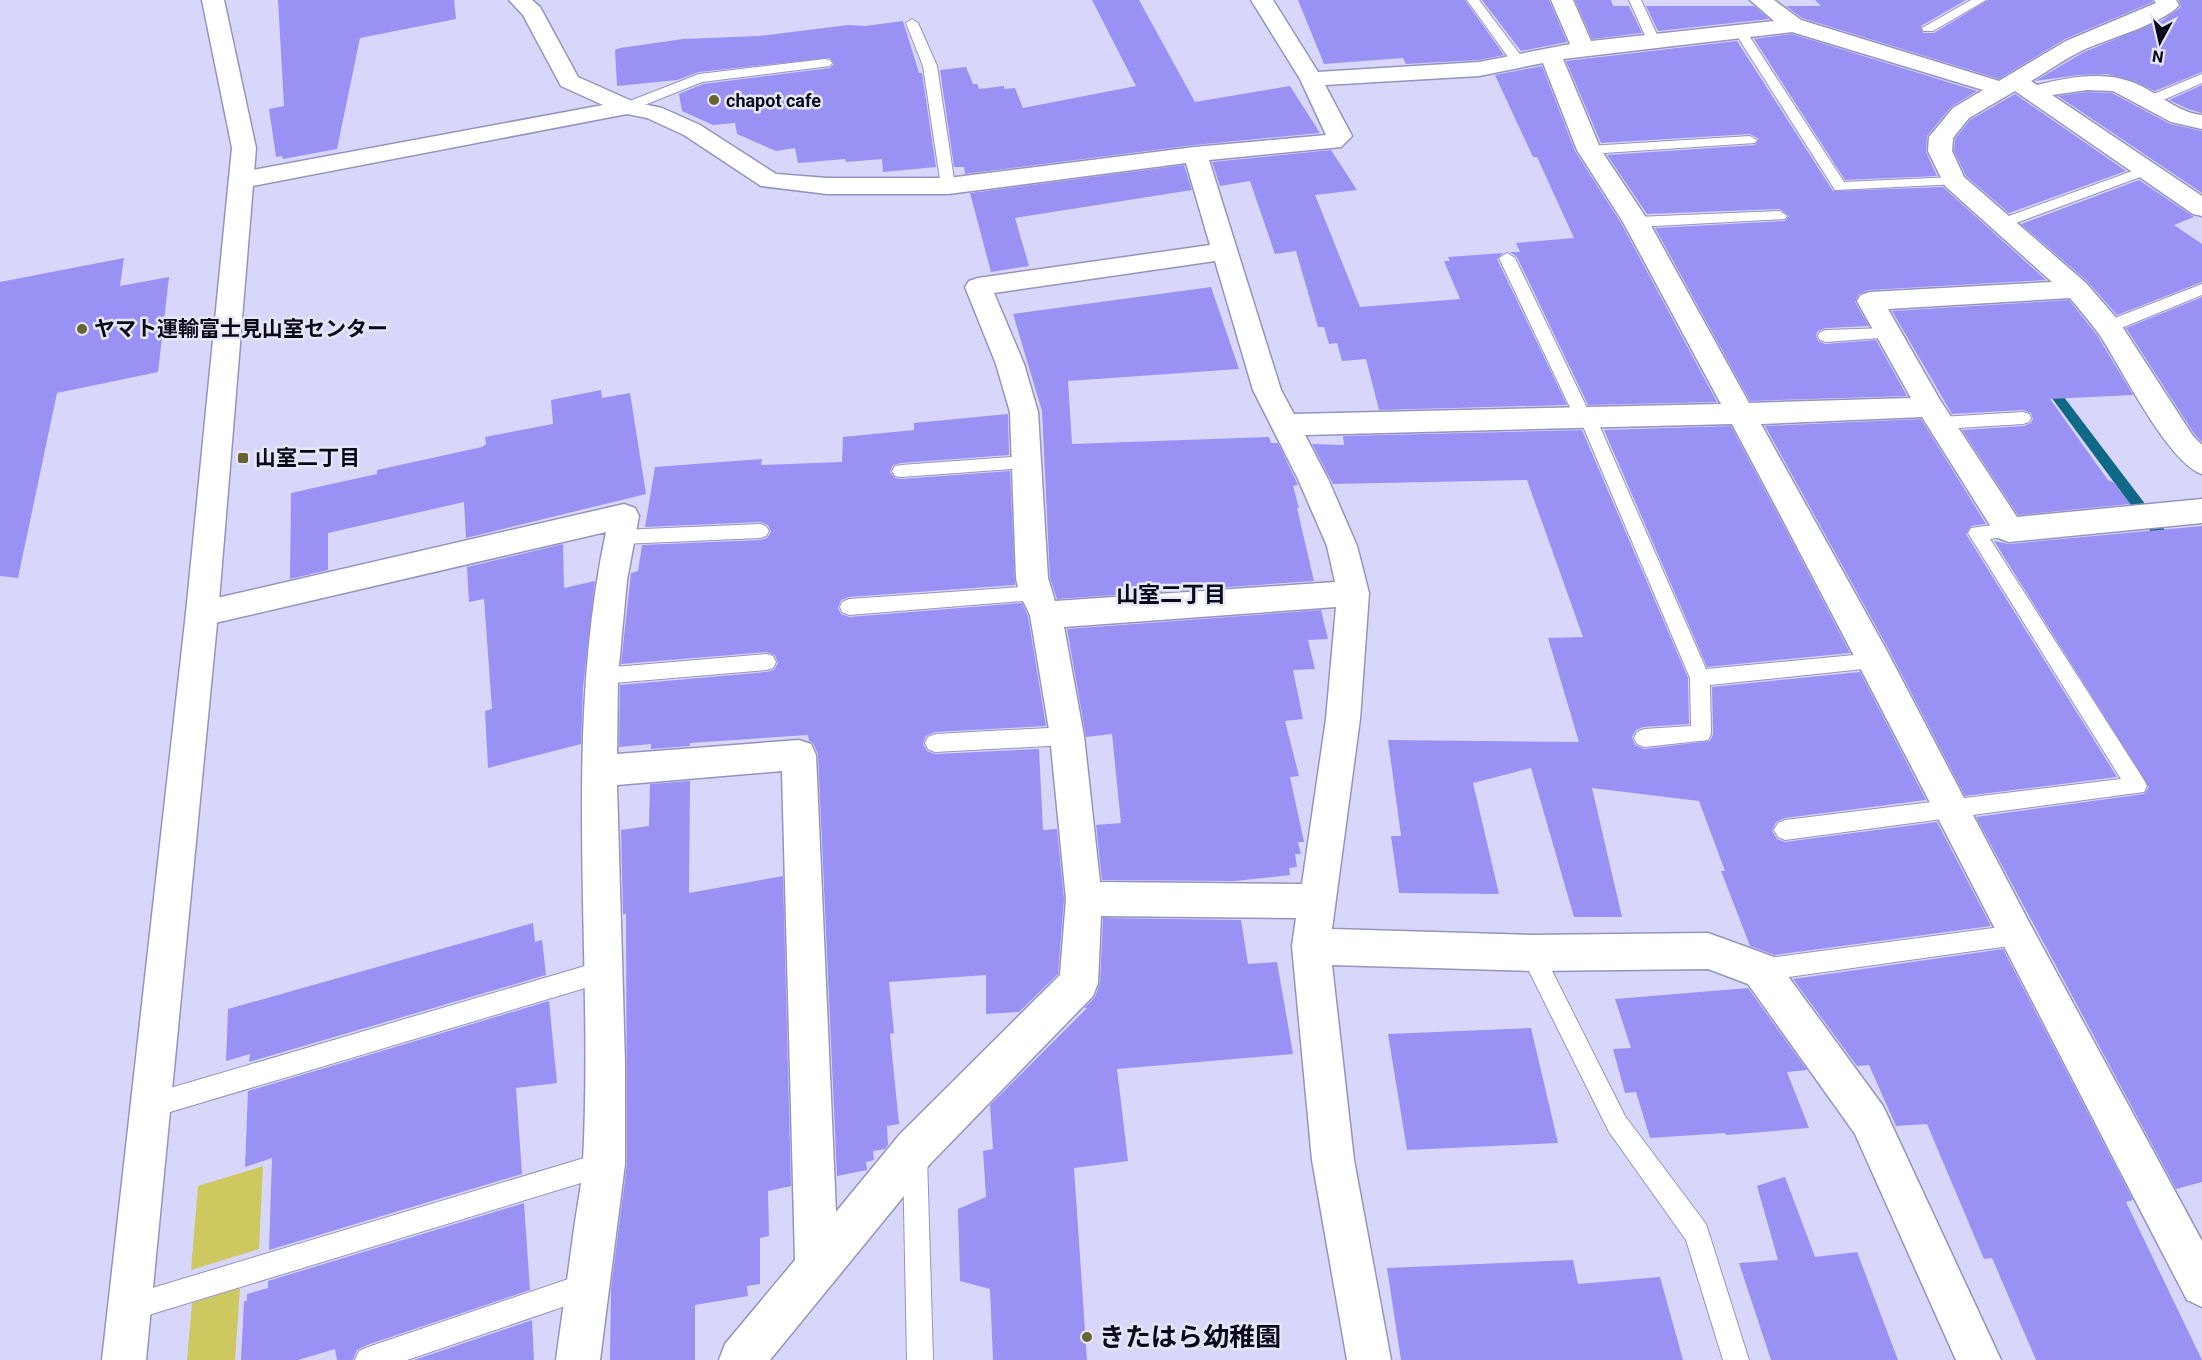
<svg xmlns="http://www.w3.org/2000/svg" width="2202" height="1360" font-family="Roboto,'Noto Sans JP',sans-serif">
<rect width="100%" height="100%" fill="#d8d7fb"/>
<g fill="#cdc85f">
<path d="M263 1166 259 1249 191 1270 198 1186Z"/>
<path d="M240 1288 235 1360H187L192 1303Z"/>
</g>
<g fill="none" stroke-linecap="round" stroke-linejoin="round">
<path fill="#106887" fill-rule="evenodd" d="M2047 379 2051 380 2174 542 2176 546 2174 550H2164L2043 386 2041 383 2043 380Z"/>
</g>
<g fill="#9a91f4">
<path d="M278 0H454L456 19 360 38 337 149 283 159 282 156 276 157 269 109 284 106Z"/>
<path d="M1092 0H1139L1195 102 1290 86 1320 133 1195 145 965 174 964 167H954L940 70 966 67 973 84H977L979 89 1004 86V89L1015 88 1023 108 1136 86Z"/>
<path d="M1298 0H1465L1504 55 1479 60 1406 64 1403 58 1324 64Z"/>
<path d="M1482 0H1549L1567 42 1521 51Z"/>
<path d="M1575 0H1611L1613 6H1629L1642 33 1592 39Z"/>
<path d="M1815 0H1966L1921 26 1923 33H1934L1988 0H2152L2153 2 2065 39 1999 79 1802 18 1786 6H1821Z"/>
<path d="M2179 0H2202V72L2155 91 2134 81 2107 74 2079 75 2035 81 2084 52 2163 20 2181 7Z"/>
<path d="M1646 6H1754L1769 19 1658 31Z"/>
<path d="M903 21 919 73H922L936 167 883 172 882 159 846 162 845 159 798 163 795 148 776 151 737 134 735 123 713 125 682 111 679 94 703 84 830 68 834 64 830 58 699 72 677 80 617 86 615 50 620 48 683 39 759 36 848 25 865 26Z"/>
<path d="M1792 34 1977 91 1951 107 1927 136 1926 152 1937 176 1845 180 1754 39Z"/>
<path d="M1737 41 1833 191 1943 187 2046 280 1869 290 1859 294 1855 302 1869 326 1826 328 1818 331 1816 335 1818 341 1825 344 1876 340 1907 396 1750 401 1655 228 1785 221 1789 216 1780 209 1647 214 1607 155 1755 145 1759 139 1750 134 1601 143 1566 61Z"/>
<path d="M1542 66 1575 151 1621 223 1717 402 1588 405 1517 257 1510 252H1520L1516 243 1574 238 1537 157H1533L1495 75Z"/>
<path d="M2202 85V113L2188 109 2169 100Z"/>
<path d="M2087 92 2112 93 2170 124 2202 131V193L2058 96Z"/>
<path d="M2015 94 2126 171 2009 213 1966 176 1954 151 1955 139 1970 120Z"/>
<path d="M1331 150 1357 190 1315 195 1360 307 1460 299 1444 261H1450L1448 257 1503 253 1497 259 1567 405 1379 410 1366 359 1342 361 1337 343 1329 344 1324 327H1318L1296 251 1275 254 1250 181 1220 186 1212 162Z"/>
<path d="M1184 165 1192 190 1015 218 1029 266 991 272 970 193Z"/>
<path d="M2139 180 2194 217 2174 225 2202 244V282L2117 315 2087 281 2021 224Z"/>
<path d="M124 258 120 286 169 277 158 372 57 393 18 578 0 576V282Z"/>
<path d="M1211 287 1239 369 1068 381 1072 444 1269 437 1271 443H1278L1298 485 1293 486 1299 508H1297L1314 581 1057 599 1050 578 1042 411 1013 314Z"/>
<path d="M2202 297V442L2195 435 2126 328Z"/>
<path d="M2069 300 2097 335 2133 395 2050 399 2108 480 2115 483 2130 504 2018 515 1962 430 2024 426 2031 423 2033 419 2031 413 2023 410 1952 414 1892 311Z"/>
<path d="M601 390 602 398 630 393 646 494 466 538 464 502 328 533V570L290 579 291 493 377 474V470L482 447 486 444 485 437 553 424 551 400Z"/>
<path d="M1008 414 1009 455 901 463 893 465 890 472 895 478 901 479 1010 471 1015 585 849 597 841 600 838 608 841 614 849 617 1022 603 1028 616 1046 726 935 732 926 736 923 744 927 751 935 754 1039 749 1043 830 1057 829 1064 899 1058 974 1019 1012 986 1014V975L889 982 894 1033 890 1034 899 1124 887 1126 888 1145 885 1149 873 1151 874 1160 866 1162 867 1170 837 1176 818 754 813 743 809 741 808 735 690 743V746L651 749V744L619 747 620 685 766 672 774 670 778 663 775 655 766 652 621 664 631 573 638 571 642 545 760 540 767 538 771 532 768 525 760 522 645 527 655 467 762 459 761 465 842 462 843 437 914 430V423Z"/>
<path d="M1921 419 1986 524 1971 526 1966 534 2117 777 1965 796 1889 650 1765 426Z"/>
<path d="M1731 426 1788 534 1850 653 1707 667 1604 430Z"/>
<path d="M1582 430 1688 678 1689 724 1643 727 1636 730 1632 737 1635 745 1644 749 1710 741 1713 734 1712 687 1860 672 1926 800 1785 818 1776 822 1772 831 1777 839 1785 842 1937 822 1991 926 1775 955 1750 946 1721 871H1725L1699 801 1592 788 1622 917H1574L1531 768 1473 783 1499 894 1399 893 1391 836H1401L1388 740 1579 742 1548 638 1583 637 1527 480 1333 484 1312 444 1344 445 1343 436Z"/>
<path d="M2202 526V1182L2176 1189 1976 817 2144 794 2149 787 1994 541 2009 544Z"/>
<path d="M563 544 564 588 595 581 583 688 581 744 488 768 485 711 492 709 484 599 469 602 467 567Z"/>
<path d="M1321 610 1328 639 1308 640 1315 669 1293 670 1303 719 1285 721 1299 776 1290 777 1304 842H1298L1301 854H1295L1297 867 1289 868 1290 875 1235 881 1102 880 1096 825 1121 823 1112 734 1086 737 1067 629Z"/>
<path d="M690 781 689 893 783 876 791 1186 768 1191 769 1236 760 1238V1284L747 1286 748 1296 695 1305V1360H610L611 1288 627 1164 626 914H623L621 830 649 826 650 784Z"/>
<path d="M1103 918 1241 920 1248 964 1277 962 1293 1054 1117 1069 1128 1161 1074 1168 1087 1360H993L990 1289 960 1281 958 1209 986 1197 983 1151 993 1149 990 1105 1087 1008H1084L1095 997 1100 983Z"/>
<path d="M533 923 535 942 542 940 546 975 249 1062 250 1054 226 1061 228 1009Z"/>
<path d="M2003 949 2133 1200 2126 1202 2202 1360H2036L1992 1258 1984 1259 1927 1124 1896 1126 1869 1065 1857 1066 1793 979Z"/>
<path d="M1748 988 1807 1070 1787 1072 1809 1128 1726 1135 1725 1133 1650 1138 1636 1092 1625 1093 1613 1049 1631 1048 1615 999Z"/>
<path d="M549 1001 557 1083 516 1088 522 1174 269 1250 272 1158 245 1167 248 1091Z"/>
<path d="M1531 1028 1558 1143 1407 1150 1388 1034Z"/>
<path d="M1785 1177 1815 1257 1857 1252 1898 1360H1771L1739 1263 1778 1260 1757 1186Z"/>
<path d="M524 1203 530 1290 367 1345 357 1350 353 1360H337L335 1349 298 1360H241L244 1301H247V1294L268 1288V1281Z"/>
<path d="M1573 1260 1578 1284 1660 1277 1683 1360H1401L1387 1268Z"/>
<path d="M532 1320 534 1360H414Z"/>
</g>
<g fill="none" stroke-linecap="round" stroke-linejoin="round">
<defs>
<g id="lane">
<path d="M1467 0H1479L1525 61 1523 64H1513Z"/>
<path d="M1629 0H1641L1659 39 1658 42H1648Z"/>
<path d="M1971 0H1986L1933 31H1923L1922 28Z"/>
<path d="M912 19 918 23 937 66 955 186 948 191 941 186 923 66 906 23Z"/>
<path d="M1740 27 1746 31 1844 182 1954 177 1959 178 1961 181 1959 184 1835 190 1734 31Z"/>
<path d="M825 59 830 60 832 63 830 66 702 82 632 110H622L620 107 622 104 699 74Z"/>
<path d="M2202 74V83L2154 104 2149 105 2142 101 2144 98Z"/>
<path d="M1750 136 1757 140 1755 143 1589 154 1582 150 1589 146Z"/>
<path d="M2146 166 2151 167 2153 170 2151 173 2008 226H1998L1996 223 1998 220Z"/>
<path d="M1780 211 1787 216 1785 219 1636 227 1629 222 1636 217Z"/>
<path d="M1507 253 1515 258 1589 412 1594 414 1596 418 1706 669 1875 653 1882 655 1885 661 1882 667 1710 685 1711 734 1708 740 1644 747 1637 744 1634 738 1637 732 1644 729 1691 726 1690 678 1582 424 1577 422 1575 418 1499 258Z"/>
<path d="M2202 284V295L2114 331H2102L2100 327 2102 323Z"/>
<path d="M1887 328 1893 329 1895 333 1893 337 1826 342 1820 340 1818 336 1820 332 1826 330Z"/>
<path d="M2023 412 2029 414 2031 418 2029 422 2023 424 1941 429 1935 427 1933 423 1935 419 1941 417Z"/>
<path d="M1026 456 1032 457 1035 462 1032 467 1026 468 901 477 895 476 892 471 895 466 901 465Z"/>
<path d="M2009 523 2015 525 2018 530 2015 535 1990 539 2144 780 2147 786 2144 792 1785 840 1778 837 1774 830 1778 823 1785 820 2121 779 1968 533 1971 528Z"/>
<path d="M760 524 766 526 769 531 766 536 760 538 621 544 615 542 612 537 615 532 621 530Z"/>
<path d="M1035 586 1042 588 1044 593 1042 598 1035 600 849 615 842 612 840 607 842 602 849 599Z"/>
<path d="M766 654 773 656 776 662 773 668 766 670 602 684 595 682 592 676 595 670 602 668Z"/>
<path d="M1067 727 1074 730 1077 736 1074 742 1067 745 935 752 928 749 925 743 928 737 935 734Z"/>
<path d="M2016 925 2024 928 2027 935 2024 942 2016 945 1761 981 1753 978 1750 970 1753 962 1761 959Z"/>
<path d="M1531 942 1539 945 1625 1116 1706 1224 1749 1360H1723L1686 1240 1609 1132 1520 953 1523 945Z"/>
<path d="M602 961 610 964 613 972 610 980 602 983 150 1118 142 1114 138 1106 142 1098 150 1094Z"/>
<path d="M915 1145 924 1148 927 1157 933 1360H907L903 1157 906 1148Z"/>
<path d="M604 1152 613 1155 616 1164 613 1173 604 1176 129 1321 120 1317 116 1308 120 1299 129 1295Z"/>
<path d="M589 1272 598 1276 602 1285 598 1294 589 1298 407 1360H355L359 1351 368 1347Z"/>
</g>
<path id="street" d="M509 0H532L540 7 578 77 634 102 662 108 700 125 776 174 827 178H948L1195 147 1326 135 1300 79 1251 0H1273L1318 72 1479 62 1570 44 1551 0H1573L1591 41 1774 21 1750 0H1774L1801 20 1999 81 2066 41 2156 3 2154 0H2176L2179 5C2167 22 2105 40 2083 50 2065 59 2048 71 2031 81L2037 85C2074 76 2112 69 2147 89 2165 99 2181 113 2202 115V129L2171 122 2113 91 2087 90 2052 95 2202 196V216L2193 214 2015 91 1969 118 1953 138 1952 151 1964 177 2086 283 2118 320 2193 436 2202 445V474C2168 463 2121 367 2099 334 2090 322 2080 310 2070 298L1888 309 1940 400 2017 517 2202 499V523L2009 542 1998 538 1922 417 1761 424 1887 651 2029 922 2202 1241V1307L2187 1300C2035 1009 1887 715 1732 424L1305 435 1328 479 1357 546 1369 593 1360 719 1332 929 1531 935 1708 933 1774 957 1883 1106 2001 1360H1956L1855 1134 1748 984 1708 969 1531 971 1332 965 1354 1160 1391 1360H1347L1312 1160 1292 946 1296 918 1101 916 1098 983 1093 996 930 1164 770 1360H719L725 1344 795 1260 782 771 617 785 625 1063V1164L600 1360H556C562 1316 568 1273 574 1229 577 1207 582 1184 583 1162 594 952 562 739 606 532L202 626 191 622 186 613 191 604 624 504 635 508 639 516 627 580 618 676 617 754 799 740 811 744 816 755 836 1212 900 1134 1060 975 1066 899 1050 736 1030 615 1019 593 1016 578 1010 412 996 364 965 287 969 281 978 278 1210 245 1186 163 948 194H827L761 186 684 135 647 118 627 114 242 188 233 185 230 180 233 175 242 172 603 105 561 86 523 15ZM1792 32 1983 90 1953 108 1929 137 1928 151 1945 186 2052 282 1870 292 1861 295 1857 301 1911 398 1749 403 1649 222 1601 150 1563 59ZM1543 63 1577 150 1623 222 1721 404 1294 414 1281 390 1209 160 1341 147 1352 136 1325 85 1479 76ZM1215 261 1253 390 1298 479 1327 546 1335 582 1055 601 1048 578 1038 412 1024 364 994 293ZM1336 607 1326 719 1302 884 1100 882 1084 736 1064 627Z"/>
<path id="secondary" d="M202 0H224L256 148 218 613 146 1360H102L186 613 232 148Z"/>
</defs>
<use href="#lane" stroke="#9594bf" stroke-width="2"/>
<use href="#street" stroke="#9594bf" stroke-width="3"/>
<use href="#secondary" stroke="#9594bf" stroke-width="3"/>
<use href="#lane" fill="#fff" fill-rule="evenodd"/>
<use href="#street" fill="#fff" fill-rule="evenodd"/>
<use href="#secondary" fill="#fff" fill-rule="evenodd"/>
</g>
<g fill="#676431" stroke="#e6e6f9" stroke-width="2">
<circle cx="714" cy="100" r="6"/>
<circle cx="82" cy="329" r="6"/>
<rect x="237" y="452" width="12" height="12" rx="3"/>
<circle cx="1087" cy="1337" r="6"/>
</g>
<g text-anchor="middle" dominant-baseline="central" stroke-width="5" stroke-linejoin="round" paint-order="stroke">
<g font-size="18" font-weight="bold" fill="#0a0918" stroke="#e6e6f9" text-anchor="start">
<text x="726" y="100">chapot cafe</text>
</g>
<g font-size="21" font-weight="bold" fill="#0a0918" stroke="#e6e6f9" text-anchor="start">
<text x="94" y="329">ヤマト運輸富士見山室センター</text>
<text x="255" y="458">山室二丁目</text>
</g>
<g font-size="22" font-weight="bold" fill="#0a0918" stroke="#e6e6f9">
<text x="1171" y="594">山室二丁目</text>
</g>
<g font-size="26" font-weight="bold" fill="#0a0918" stroke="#e6e6f9" text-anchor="start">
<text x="1099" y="1337">きたはら幼稚園</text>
</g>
</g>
<g transform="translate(2160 42) rotate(188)" stroke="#e6e6f9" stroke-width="4.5" paint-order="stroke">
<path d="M0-4.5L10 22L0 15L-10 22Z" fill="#0a0918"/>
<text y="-9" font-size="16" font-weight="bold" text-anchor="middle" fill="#0a0918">N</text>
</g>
</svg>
